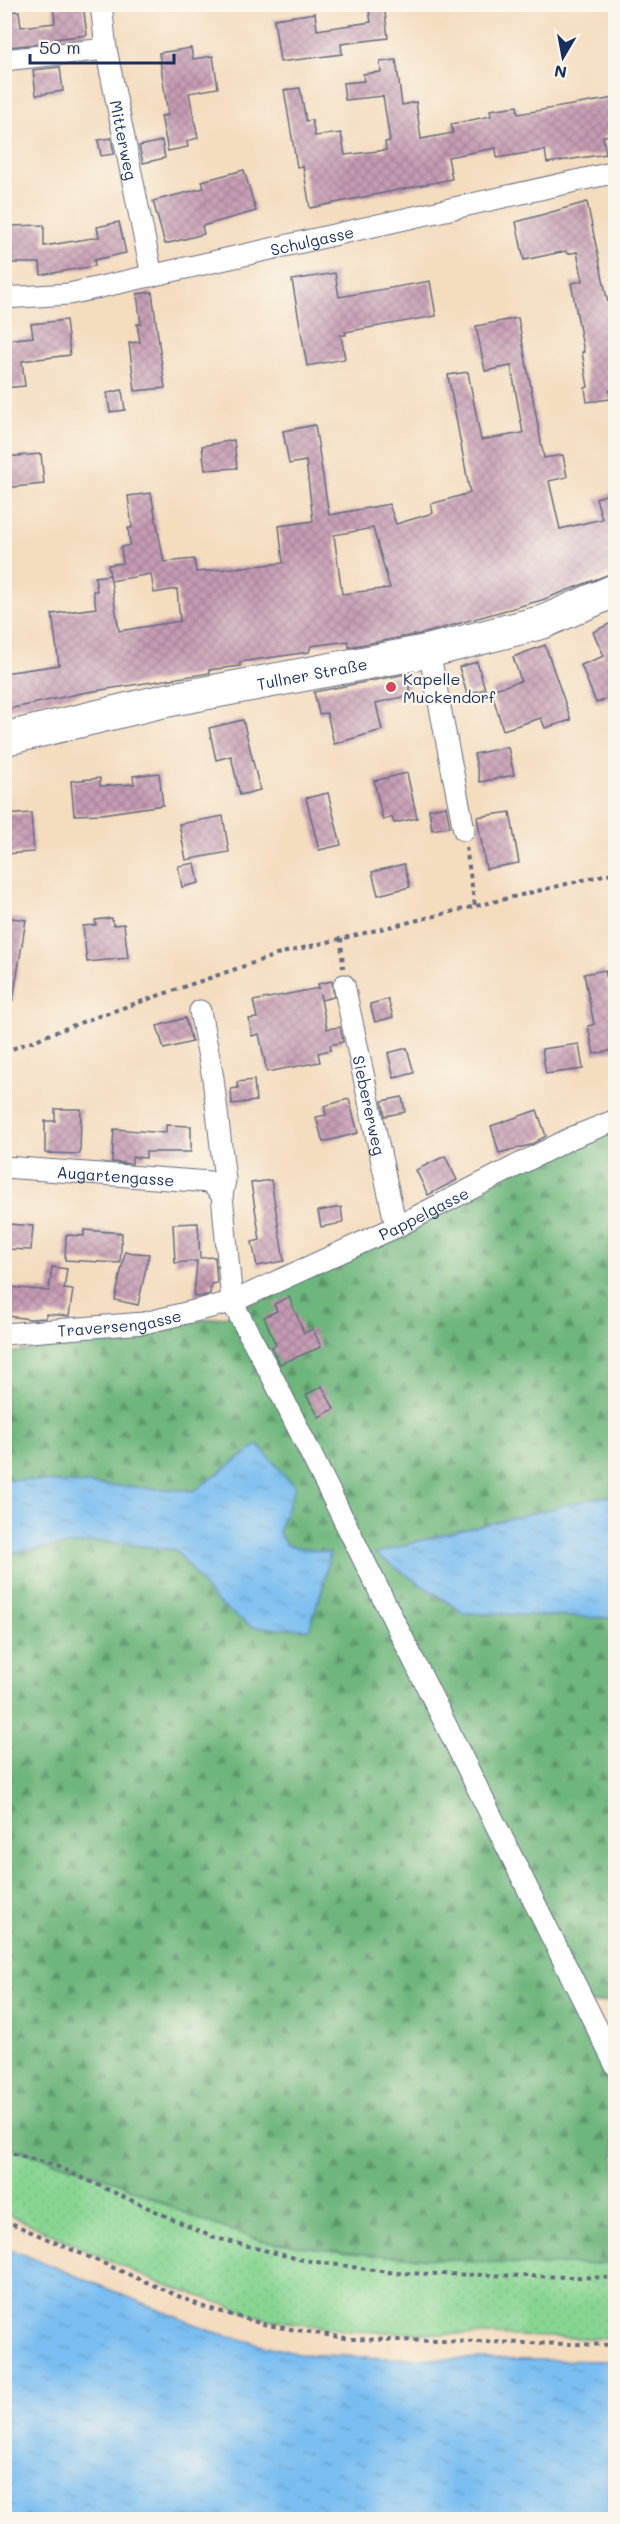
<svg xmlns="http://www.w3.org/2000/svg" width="620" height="2524" font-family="Mali,sans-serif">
<defs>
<pattern id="grass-dots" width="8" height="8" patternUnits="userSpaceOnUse" patternTransform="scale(1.5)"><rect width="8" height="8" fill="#88d593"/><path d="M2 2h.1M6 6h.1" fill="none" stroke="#75b781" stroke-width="1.8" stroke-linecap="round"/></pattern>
<pattern id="forest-firs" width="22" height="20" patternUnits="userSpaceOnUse" patternTransform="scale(1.5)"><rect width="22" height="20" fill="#6eb67d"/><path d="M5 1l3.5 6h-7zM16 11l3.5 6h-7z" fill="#5a946a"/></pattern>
<pattern id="water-ripples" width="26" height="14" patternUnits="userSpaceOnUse" patternTransform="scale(1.5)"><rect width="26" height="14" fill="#7abef1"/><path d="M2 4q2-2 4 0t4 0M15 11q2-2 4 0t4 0" fill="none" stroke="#639bc6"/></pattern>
<pattern id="building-cross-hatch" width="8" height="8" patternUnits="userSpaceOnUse" patternTransform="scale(1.5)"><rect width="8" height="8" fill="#c69bb3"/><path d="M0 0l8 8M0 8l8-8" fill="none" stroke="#a07f95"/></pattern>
</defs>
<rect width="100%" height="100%" fill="#fbf7ec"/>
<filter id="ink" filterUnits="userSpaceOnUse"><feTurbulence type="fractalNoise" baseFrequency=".0167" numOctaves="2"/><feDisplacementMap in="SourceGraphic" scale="12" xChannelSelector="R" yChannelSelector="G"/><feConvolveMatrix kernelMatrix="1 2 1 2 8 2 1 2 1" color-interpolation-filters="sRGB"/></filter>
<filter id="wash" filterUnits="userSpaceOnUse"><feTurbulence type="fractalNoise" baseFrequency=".008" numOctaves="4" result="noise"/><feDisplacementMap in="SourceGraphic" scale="24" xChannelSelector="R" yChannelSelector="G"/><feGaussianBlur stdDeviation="1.35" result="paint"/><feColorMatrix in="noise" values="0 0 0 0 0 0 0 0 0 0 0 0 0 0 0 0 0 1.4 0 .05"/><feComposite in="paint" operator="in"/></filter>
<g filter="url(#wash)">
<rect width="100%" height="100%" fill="#f4dcbf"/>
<path fill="url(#grass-dots)" stroke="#528278" stroke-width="1.5" d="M5 2146 108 2178 198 2219 264 2241 360 2254 536 2265 615 2263V2339L350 2331 267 2319 157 2282 5 2213Z"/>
<path fill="url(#forest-firs)" stroke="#44726e" stroke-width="1.5" d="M615 1127V1496L600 1497 430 1538 376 1554 464 1613 615 1618V2001L574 2005 615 2082V2263L536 2265 360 2254 264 2241 198 2219 108 2178 5 2146V1553L103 1541 176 1550 215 1601 309 1629 322 1590 330 1553 287 1545 278 1532 295 1487 258 1445 194 1491 5 1479V1354L227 1316 563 1147Z"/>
<g fill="url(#water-ripples)" stroke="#4a76a8" stroke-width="1.5">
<path d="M258 1445 295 1487 278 1532 287 1545 330 1553 322 1590 309 1629 252 1627 215 1601 176 1550 103 1541 5 1553V1479L194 1491Z"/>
<path d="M615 1496V1618L464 1613 375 1554 430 1538 600 1497Z"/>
<path d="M5 2247 214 2332 298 2354 386 2358 615 2361V2519H5Z"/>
</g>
<g id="blocks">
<g fill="url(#building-cross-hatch)" fill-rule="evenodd">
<path d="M83 4 87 35 55 39 56 42 8 47V44H4V12L19 11 21 27 55 23 53 7Z"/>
<path d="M384 4 388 38 341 44 342 54 280 62 274 19 315 13 317 30 371 22 368 6Z"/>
<path d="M191 48 193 59 213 56 218 88 189 93 198 138 187 141 188 147 168 151 161 116 168 115 159 53Z"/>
<path d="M396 60 402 105 416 102 421 139 453 133 451 124 491 116 490 110 517 106 518 114 615 98V135L603 136 606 154 547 163 545 150 497 158 496 148 448 157 452 179 310 208 303 166 297 167 284 90 300 88 306 121 312 120 315 136 341 133 345 155 386 150 385 142 390 141 383 96 345 100 343 83 364 81 363 74 381 72 380 62Z"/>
<path d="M60 67 63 91 36 95 33 70Z"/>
<path d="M111 138 114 154 101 156 98 140Z"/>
<path d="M162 141 165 158 143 163 139 146Z"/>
<path d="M244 170 256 211 202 226 204 234 165 244 153 201 204 188 202 181Z"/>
<path d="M587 202 615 337V389L609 390 610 399 587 402 585 388 588 387 582 352H584L571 283 583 281 577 252 567 254 566 251 524 260 516 222Z"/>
<path d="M119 222 126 253 94 260 95 266 41 275 40 263H12L11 226 44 225V246L99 237 97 227Z"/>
<path d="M335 273 339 297 430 281 436 316 345 332 346 335H341L345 359 307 366 292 280Z"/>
<path d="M152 292 165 388 135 391 129 343 140 342 137 324H141L137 294Z"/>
<path d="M518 318 544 458 563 455 567 477 549 481 560 529 602 519 596 498 615 492V572L542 600 425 633 349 647 348 641 311 646 309 652 240 662V666L209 670 210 673 82 693 4 710V673L59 665 52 614 96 608 93 591H97L95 577 110 575 119 631 180 621 177 589 154 593 151 574 111 581 108 565 123 563 121 547 130 545 128 528H132L128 496 151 493 164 562 194 559 196 572 283 563 279 526 313 521 306 461 289 464 283 431 315 425 329 515 389 504 396 524 433 513 431 504 470 493 448 375 468 372 481 440 523 433 511 366 485 371 476 326ZM373 528 390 588 342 594 334 535Z"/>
<path d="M66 320 70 355 22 361 25 386 4 388V340L33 337 31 324Z"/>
<path d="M122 390 125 410 110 412 107 393Z"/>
<path d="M234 440 237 468 205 470 202 446Z"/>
<path d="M41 454 44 484 4 488V457Z"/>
<path d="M615 621V696L596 703 581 665 604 656 593 632Z"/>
<path d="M545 645 571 720 545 728 541 718 503 730 491 690 521 681 513 657Z"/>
<path d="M477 662 485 689 467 694 459 667Z"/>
<path d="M406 674 411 695 376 703 382 730 334 744 327 713 319 714 314 692Z"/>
<path d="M243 720 260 790 240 795 231 756 216 760 209 728Z"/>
<path d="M508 747 514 775 480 782 474 754Z"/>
<path d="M159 773 163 805 102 814 74 815 71 781 100 778V786L134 784 133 776Z"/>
<path d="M407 773 417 818 394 823 392 817 383 820 374 781Z"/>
<path d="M328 793 341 845 319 850 306 798Z"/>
<path d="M446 806 450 827 432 830 429 809Z"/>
<path d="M510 812 519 863 486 869 477 817Z"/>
<path d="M31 813 34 852 4 854V815Z"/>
<path d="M223 816 229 852 186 860 179 824Z"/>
<path d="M195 863 199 883 182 887 178 866Z"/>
<path d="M404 864 410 887 378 895 372 872Z"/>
<path d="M4 917 26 920 13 1000 4 999Z"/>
<path d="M112 918 113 925 124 924 128 958 87 962 83 926 96 925 95 920Z"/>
<path d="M605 970 612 1004 615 1003V1050L594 1054 588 1026 594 1024 584 974Z"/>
<path d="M332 981 334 997 321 1000 320 994 327 1029 340 1027 343 1042 330 1045 331 1050 318 1053 320 1062 267 1072 259 1034 252 1036 249 1019 257 1018 253 1001 319 988 318 984Z"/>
<path d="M388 999 393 1017 375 1022 370 1004Z"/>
<path d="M185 1018 192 1042 164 1049 157 1026Z"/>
<path d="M579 1044 583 1069 546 1074 542 1049Z"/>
<path d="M407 1048 414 1073 394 1078 388 1053Z"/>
<path d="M254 1080 256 1101 232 1104 231 1089 238 1088 237 1082Z"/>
<path d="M402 1097 405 1112 385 1116 382 1101Z"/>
<path d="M349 1099 358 1133 323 1142 316 1117 326 1115 324 1106Z"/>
<path d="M55 1109H81L80 1154 45 1153V1121H55Z"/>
<path d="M537 1110 546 1136 530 1145 499 1153 491 1126Z"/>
<path d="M166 1125 191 1126V1152H146V1158L132 1157V1164L112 1162 114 1129 166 1133Z"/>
<path d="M445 1156 457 1180 428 1195 416 1170Z"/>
<path d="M271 1180 284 1261 257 1266 252 1242 260 1240 251 1183Z"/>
<path d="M341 1207 343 1223 321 1227 318 1211Z"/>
<path d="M198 1223 200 1258 215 1257 217 1283 211 1284 210 1294 199 1297 194 1296 197 1261 175 1263 173 1224Z"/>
<path d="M8 1224 33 1226 31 1250 6 1249Z"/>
<path d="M84 1230 122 1233 120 1263 65 1260 66 1235 84 1236Z"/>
<path d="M125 1252 149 1254 138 1305 115 1300Z"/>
<path d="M52 1267 67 1269 64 1289 73 1290 69 1316 46 1314V1318L30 1319 8 1316 11 1287 49 1291Z"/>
<path d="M289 1297 304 1333 313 1329 321 1347 280 1364 272 1347 276 1345 264 1317 277 1311 274 1304Z"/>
<path d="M322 1386 334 1409 319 1417 306 1395Z"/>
</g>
</g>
</g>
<g filter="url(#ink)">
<use href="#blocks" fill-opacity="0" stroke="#676c80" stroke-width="1.5"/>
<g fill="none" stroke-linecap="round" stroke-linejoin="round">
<defs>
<g id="minor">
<path id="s1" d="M101 4 106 49 152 276"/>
<path d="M4 60 106 49"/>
<path id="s2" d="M4 298 69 294 616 172"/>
<path d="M429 651 464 830"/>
<path id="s3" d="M344 985 396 1227"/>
<path d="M200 1011 213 1078 225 1180 222 1195"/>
<path id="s4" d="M4 1167 210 1182 222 1195 232 1302 273 1378 616 2066"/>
<path id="s5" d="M4 1334 144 1323 232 1302 396 1227 571 1138 616 1120"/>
</g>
<g id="primary">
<path id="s6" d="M4 739 163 701 429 651 543 622 616 590"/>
</g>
</defs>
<use href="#minor" stroke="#676c80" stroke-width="23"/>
<use href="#primary" stroke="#676c80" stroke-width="35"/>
<g stroke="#676c80" stroke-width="4" stroke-dasharray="4.5 4.5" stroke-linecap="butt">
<path d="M466 847 475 906"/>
<path d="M341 938 343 968"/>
<path d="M4 1052 82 1022 282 953 616 872"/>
<path d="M4 2151 54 2165 212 2237 303 2260 395 2273 616 2278"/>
<path d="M4 2220 201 2306 267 2325 351 2339 616 2345"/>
</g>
<use href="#minor" stroke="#fff" stroke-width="21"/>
<use href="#primary" stroke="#fff" stroke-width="33"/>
</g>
</g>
<circle fill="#d1495b" stroke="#fbf7ec" stroke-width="2" cx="391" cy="687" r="6"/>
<g text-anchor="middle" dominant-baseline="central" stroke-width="4.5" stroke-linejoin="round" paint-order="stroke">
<g font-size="16" fill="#1b2f5e" stroke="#fbf7ec">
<text stroke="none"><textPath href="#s1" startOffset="138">Mitterweg</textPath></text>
<text stroke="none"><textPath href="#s2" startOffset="314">Schulgasse</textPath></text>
<text stroke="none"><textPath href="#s6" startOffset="315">Tullner Straße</textPath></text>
<text stroke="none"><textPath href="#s3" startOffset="123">Siebererweg</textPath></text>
<text stroke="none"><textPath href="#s4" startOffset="112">Augartengasse</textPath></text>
<text stroke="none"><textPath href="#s5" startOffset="442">Pappelgasse</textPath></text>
<text stroke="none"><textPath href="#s5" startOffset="116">Traversengasse</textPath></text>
</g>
<g font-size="16" fill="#1b2f5e" stroke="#fbf7ec" text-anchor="start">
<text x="403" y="678">Kapelle<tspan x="403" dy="18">Muckendorf</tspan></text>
</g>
</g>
<rect width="620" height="2524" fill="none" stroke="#fbf7ec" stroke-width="24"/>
<g transform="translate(563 57) rotate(190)" stroke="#fbf7ec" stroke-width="4.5" paint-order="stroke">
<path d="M0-4.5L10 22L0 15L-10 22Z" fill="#1b2f5e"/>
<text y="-9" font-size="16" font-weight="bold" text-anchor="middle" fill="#1b2f5e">N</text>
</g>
<path d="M30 54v9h144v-9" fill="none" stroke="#1b2f5e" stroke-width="3"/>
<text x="39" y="54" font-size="18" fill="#1b2f5e" stroke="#fbf7ec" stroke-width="4.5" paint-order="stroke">50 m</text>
</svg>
